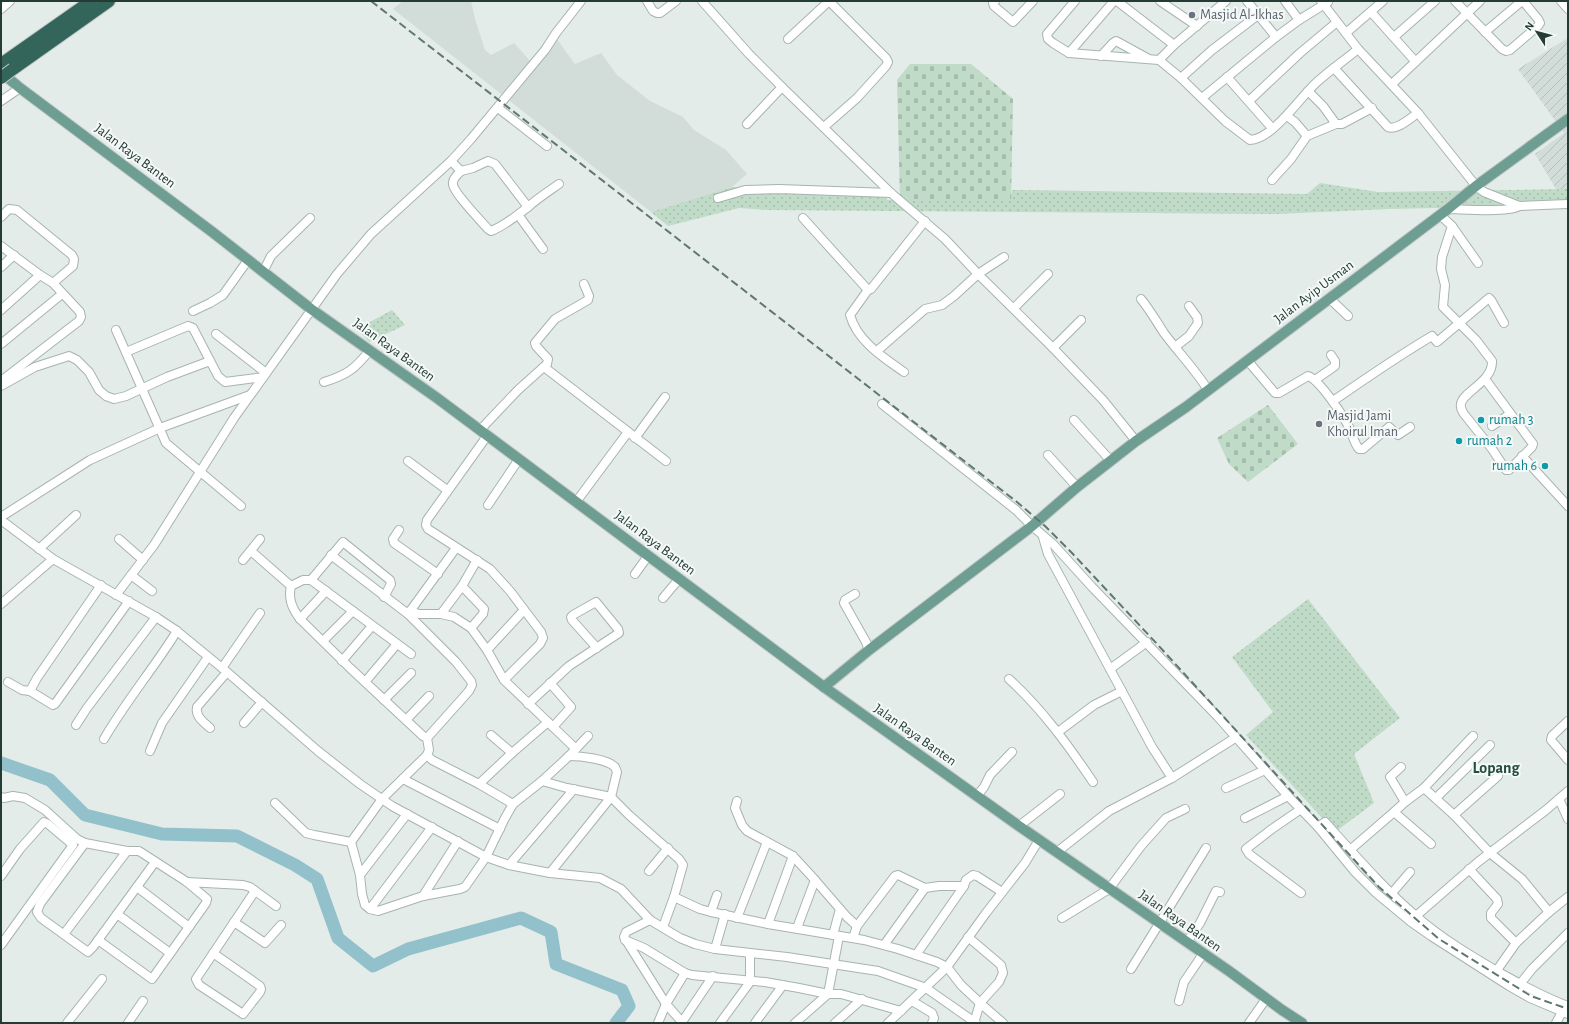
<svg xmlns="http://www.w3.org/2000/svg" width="1569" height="1024" font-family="'Alegreya Sans',sans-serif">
<defs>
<pattern id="industrial-furrows" width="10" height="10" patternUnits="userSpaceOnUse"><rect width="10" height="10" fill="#d2dcd8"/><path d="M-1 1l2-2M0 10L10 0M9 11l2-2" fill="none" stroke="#b4beba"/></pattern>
<pattern id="grass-dots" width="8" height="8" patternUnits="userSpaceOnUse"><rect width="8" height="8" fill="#c0dbc7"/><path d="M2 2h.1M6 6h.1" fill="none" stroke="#a5bdac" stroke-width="1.8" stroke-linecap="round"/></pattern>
<pattern id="cemetery-stones" width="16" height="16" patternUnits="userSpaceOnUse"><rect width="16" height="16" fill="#c0dbc7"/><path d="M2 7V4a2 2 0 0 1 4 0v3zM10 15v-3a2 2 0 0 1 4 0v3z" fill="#a5bdac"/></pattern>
</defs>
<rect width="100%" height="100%" fill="#e4ece9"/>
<path fill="#d2dcd8" d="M403 1H471L475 19 485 50 491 55 514 43 532 63 554 35 575 64 601 53 617 75 650 101 683 117 694 130 726 150 747 174 732 187 651 212 393 9Z"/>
<path fill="url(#industrial-furrows)" d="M1568 38V189H1556L1535 154 1564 133 1518 69Z"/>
<g fill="url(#grass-dots)">
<path d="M1320 183 1378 192 1568 189V205L1389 209 1277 214 768 210 739 208 668 226 651 212 732 187 875 189 888 200 1010 201 1012 190 1307 194Z"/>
<path d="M392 310 405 325 369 342 357 329Z"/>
<path d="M1308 599 1400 718 1354 754 1374 803 1335 832 1246 735 1273 712 1232 657Z"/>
</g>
<g fill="url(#cemetery-stones)">
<path d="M910 64H971L1013 99 1011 201H900L897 80Z"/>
<path d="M1268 405 1298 444 1248 482 1229 464 1217 438Z"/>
</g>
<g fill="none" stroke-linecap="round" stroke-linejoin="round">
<path stroke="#92c1cb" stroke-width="13" d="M1 763 50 780 85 815 162 834 237 836 295 865 317 879 338 938 373 966 408 949 521 918 551 932 556 964 622 990 629 1006 616 1023"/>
<defs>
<g id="minor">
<path d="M647 1 653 11 657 13H660L676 1"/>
<path d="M702 1 749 54 782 87 891 193 945 239 978 274 1053 348 1103 400 1136 441"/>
<path d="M995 1 993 3 994 6 1013 22 1033 1"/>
<path d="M1075 1 1047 34 1048 39 1053 43 1069 53 1159 60 1181 78 1225 121 1250 140C1273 139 1300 97 1317 82 1330 70 1345 60 1358 49"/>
<path d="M1117 1 1174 45"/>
<path d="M1160 1 1197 26"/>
<path d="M1247 1 1276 37 1299 20 1328 2"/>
<path d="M1285 1 1299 20"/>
<path d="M1321 1 1358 49 1418 113 1476 186 1484 192 1519 206 1568 204"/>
<path d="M1455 1 1502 49 1506 51 1510 50 1538 26 1540 23 1538 19 1523 1"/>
<path d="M1561 1 1568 9"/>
<path d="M1 9 10 1"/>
<path d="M1371 12 1415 61"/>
<path d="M1485 32 1522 1"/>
<path d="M1346 33 1383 1"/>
<path d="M1394 37 1435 1"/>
<path d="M788 39 829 1"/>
<path d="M1069 53 1114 1"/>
<path d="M1101 56 1113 43 1116 41 1147 58"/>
<path d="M1159 60 1174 45 1226 1"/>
<path d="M1334 68 1388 127C1397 131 1410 118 1418 113"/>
<path d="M1227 77 1272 128"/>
<path d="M1181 78 1212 50 1258 15"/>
<path d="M1392 84 1480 1"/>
<path d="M1308 91 1323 106 1336 124"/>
<path d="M1202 98 1276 37"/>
<path d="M1 101 20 88"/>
<path d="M1249 101 1300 53 1337 22"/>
<path d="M498 108 547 146"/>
<path d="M1287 116 1295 122 1307 136"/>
<path d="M747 124 782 87"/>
<path d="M824 127 857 98 886 66 888 62 886 58 829 1"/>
<path d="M451 161 461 171 473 168 488 161 495 164 528 207"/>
<path d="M461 171C458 174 452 179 453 184 453 192 481 221 488 229L491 231C506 225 516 216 528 207 538 198 549 191 559 184"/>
<path d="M1272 180 1291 159 1307 136 1336 124H1342L1372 108"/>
<path d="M718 198 745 190 779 189 891 193"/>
<path d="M1448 209C1461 209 1511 213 1519 206"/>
<path d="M1440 215 1452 226 1442 257 1441 269 1445 285 1443 307 1476 340 1492 361C1493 382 1462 392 1461 404 1460 408 1462 411 1464 414L1492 449 1506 470H1509L1532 447 1533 444 1485 379"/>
<path d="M519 216 543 249"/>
<path d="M1 217 9 209 17 210 72 255 74 259 73 266 53 283"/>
<path d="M803 218 868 290 871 289 925 221"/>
<path d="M1452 226 1478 263"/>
<path d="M1 246 40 275 53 283 80 312 81 317 79 321 1 381"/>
<path d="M1 267 14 255"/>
<path d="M263 272 271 256 310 218"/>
<path d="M868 290 850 315C857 341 884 358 904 372"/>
<path d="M1329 298 1348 316"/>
<path d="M1141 299C1150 310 1156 321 1164 333 1178 352 1195 369 1208 390"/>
<path d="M1014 308 1048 274"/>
<path d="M1 310 40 275"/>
<path d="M193 311 210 303 223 295 248 260"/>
<path d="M116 330 166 443 241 506"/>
<path d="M216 334 266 373"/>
<path d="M1 344 62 294"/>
<path d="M1175 347 1189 336 1198 323 1197 317 1189 306"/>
<path d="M1053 348 1081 320"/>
<path d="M877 351 925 309 942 305 954 296 978 274 1004 257"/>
<path d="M126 352 188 326 193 328 218 376 225 382 263 377"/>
<path d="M1247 360 1275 393H1279L1308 376C1320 380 1344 417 1350 429 1353 436 1354 443 1359 449H1363L1389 427 1398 435 1410 427"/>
<path d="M544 367 666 461"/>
<path d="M1315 380 1335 366V361L1331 355"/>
<path d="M324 382C347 375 355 369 370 350"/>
<path d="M1 386 35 367 69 356 77 360 89 372 99 390 106 396 114 399 126 396 167 377 210 361"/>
<path d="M1333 401C1365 379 1398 356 1432 336L1437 342 1489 298 1491 300 1504 323"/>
<path d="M882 404 1016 510 1032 526 1053 544 1092 587 1218 717 1288 796 1318 827 1355 872 1376 893 1411 922 1431 936 1509 986 1530 998 1568 1014"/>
<path d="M1074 420 1111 461"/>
<path d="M1492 426 1510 414"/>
<path d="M480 430 518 390 547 364 548 359 536 346 535 343 555 319 588 300 589 296 584 284"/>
<path d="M487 436 427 520 426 525 428 529 490 569 510 591 541 632 543 638 540 644 504 680"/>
<path d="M635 438 665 397"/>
<path d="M1048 455 1077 487"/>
<path d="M1522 456 1568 506"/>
<path d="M408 461 447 490"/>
<path d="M576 502 628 432"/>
<path d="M488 505 519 459"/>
<path d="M1 517 90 460 160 428 250 395"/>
<path d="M1 520 53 559 156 617 177 631 227 672 318 751 360 784 392 806 486 857 509 865 550 873 600 878 621 889 650 920"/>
<path d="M399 530 393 539 394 543 438 574"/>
<path d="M1043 537 1048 554 1152 747 1172 778"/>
<path d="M119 539 143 560"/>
<path d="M39 549 76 515"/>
<path d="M251 551 291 586"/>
<path d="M331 555 408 614 456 662 471 681 472 685 469 691 427 738"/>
<path d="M243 560 260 539"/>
<path d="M477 560 462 586 484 609 483 614 471 628 487 650 504 680 576 749"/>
<path d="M635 574 648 556"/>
<path d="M131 575 152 591"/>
<path d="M311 580 343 542 390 580 391 584 384 597"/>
<path d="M855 594 845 600 844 603 866 642 869 650"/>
<path d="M116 595 154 545 234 418 337 274 371 234 451 161 471 139 545 50 556 33 581 1"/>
<path d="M663 598 679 579"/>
<path d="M1 604 53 559"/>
<path d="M410 611 419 614H441L462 586"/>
<path d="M408 614 456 548"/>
<path d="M441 614 454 617 471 628"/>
<path d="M300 619 326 591"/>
<path d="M323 641 353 611"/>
<path d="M487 650 524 610"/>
<path d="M411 654 311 580H303L291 586C288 599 292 608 300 619L350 668 423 736 427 738 429 750 427 755 432 760 479 784 512 753 548 722"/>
<path d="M342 661 372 626"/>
<path d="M222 668 260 613"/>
<path d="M1110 669 1147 642"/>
<path d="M1009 679C1042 709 1068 745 1093 782"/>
<path d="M8 682 22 690 30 691 37 678 101 585"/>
<path d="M365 682 397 644"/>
<path d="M550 683 571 707 553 727"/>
<path d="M30 691 53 705 55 704 129 601"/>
<path d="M384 700 411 673"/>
<path d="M528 704 569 666 619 633 618 629 596 602 573 615 571 617 572 620 597 648"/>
<path d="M406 720 429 696"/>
<path d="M1568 721 1552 736 1551 740 1568 760"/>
<path d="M244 723 262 702"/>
<path d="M76 725 87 708 156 617"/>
<path d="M210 728C204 722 195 717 197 707L227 672"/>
<path d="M1058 732 1094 705 1122 691"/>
<path d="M491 735 512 753"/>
<path d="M104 739C126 701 154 668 177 631"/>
<path d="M150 751 162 723 208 657"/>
<path d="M1401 767 1390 777 1405 802"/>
<path d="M403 779 500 829"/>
<path d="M542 781 567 788 611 797 617 772 615 767C607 759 581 756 569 756"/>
<path d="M479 784 513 804"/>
<path d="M1226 788 1265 770"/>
<path d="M1424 788 1473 736"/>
<path d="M977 796 984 787 990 775 1012 752"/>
<path d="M1 797 4 798 13 796 25 798 45 810 77 839 85 843 127 851H139L187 882 207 899 206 903 152 979 98 940"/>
<path d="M1436 798 1490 745"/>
<path d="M1559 799 1568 819"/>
<path d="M737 801 735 808 742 825 747 831 793 856 815 880 797 928"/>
<path d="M275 803 306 833 314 835 351 842 382 799 427 755"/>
<path d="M1394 812 1431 844"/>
<path d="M1454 815 1498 776"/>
<path d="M1245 818 1288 796"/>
<path d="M1019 826 1060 794"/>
<path d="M1318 827 1325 822C1354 854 1383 888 1416 916 1442 939 1473 957 1502 974 1524 986 1545 998 1568 1006"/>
<path d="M351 842 360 875 362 894 365 905 370 909 378 911 423 896 460 889 465 887 486 857 505 818 513 804 542 781 569 756 588 736"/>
<path d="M85 843 40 904 37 912 41 918 88 952 93 947 155 862"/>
<path d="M1350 850 1394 812 1405 802 1424 788 1454 815 1490 853 1522 879 1549 912 1516 943 1497 970"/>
<path d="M1057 852 1109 811 1172 778 1235 738"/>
<path d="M509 865 574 789"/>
<path d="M1469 869 1497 899 1498 904 1491 913V918L1516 943"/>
<path d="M649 871 668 848"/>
<path d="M550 873 611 797 629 815 679 859 683 865 674 897 663 927"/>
<path d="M360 875 407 814"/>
<path d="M1 876 20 849 44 822 48 824 73 845 1 945"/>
<path d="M815 880 847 917 857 926"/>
<path d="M187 882 243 885 250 887 276 906"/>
<path d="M964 886 966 880 973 875 977 876 1002 892"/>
<path d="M137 887 189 927"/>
<path d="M1301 893 1249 854 1246 849 1272 829 1301 809"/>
<path d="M1392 893 1410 872"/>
<path d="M423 896 458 841"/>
<path d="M674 897 700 909 711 912 768 924 864 940 898 949 937 962 947 967 961 985 980 1003 1003 1023"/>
<path d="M370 909 432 827"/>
<path d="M711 912 717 895"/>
<path d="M1549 912 1568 897"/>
<path d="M117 914 170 953"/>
<path d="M1416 916 1478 862 1546 810 1568 791"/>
<path d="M737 918 767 842"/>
<path d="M1062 918 1109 889 1141 846 1166 818 1185 809"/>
<path d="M234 922 265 943 281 925"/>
<path d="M768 924 793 856"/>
<path d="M64 934 127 851"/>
<path d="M833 935 840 909"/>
<path d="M968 937 1001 965 1003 973 999 982 980 1003 974 1023"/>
<path d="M853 938 857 926 895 876 898 875 925 888 939 886H964L916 955"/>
<path d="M625 940 644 948 685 973 692 975 765 982 799 988 828 994H841L901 1011"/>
<path d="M1187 942 1200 923 1216 891 1220 892"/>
<path d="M884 945 925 888"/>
<path d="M715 949 725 914"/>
<path d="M213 953 260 986 261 989 260 992 243 1014 199 985 196 979 255 891"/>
<path d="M1131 969 1206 848"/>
<path d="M1520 984 1532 969 1568 933"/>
<path d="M912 1001 932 1013 934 1018 932 1023"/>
<path d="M1179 1001 1184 982 1203 954"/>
<path d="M682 1022 666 1004 624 937 626 932 650 920 680 938 695 944 715 949 787 957 878 971 926 988 976 1023"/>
<path d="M67 1023 102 979"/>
<path d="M128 1023 143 1001"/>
<path d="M658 1023 666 1004 685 973"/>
<path d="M683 1023 682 1022 713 976"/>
<path d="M720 1023 750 982V953"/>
<path d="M755 1023 783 985"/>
<path d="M795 1023 828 994 839 936"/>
<path d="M835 1023 862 999"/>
<path d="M888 1023 947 967 986 913 1025 863 1039 840"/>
<path d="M1249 1023 1266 999"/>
<path d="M1556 1023 1562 1012"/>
</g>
<g id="major">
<path d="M1 72 20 88 211 231 311 309 437 398 824 687 1019 826 1229 971 1282 1010 1302 1023"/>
<path d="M824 687 869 650 1032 526 1077 487 1136 441 1186 407 1448 209 1476 186 1568 119"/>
</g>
<g id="highway">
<path d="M1 64 91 1"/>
<path d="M13 69 109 1"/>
</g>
</defs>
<use href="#minor" stroke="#a7b4b0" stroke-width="10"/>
<use href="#major" stroke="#c2c8c7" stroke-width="12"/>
<use href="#highway" stroke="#c2c8c7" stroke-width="14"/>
<use href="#minor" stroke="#fff" stroke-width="8"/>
<use href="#major" stroke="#6e9d91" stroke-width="10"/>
<use href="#highway" stroke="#34655b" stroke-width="12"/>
<path stroke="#607771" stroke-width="2" stroke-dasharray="8 4" stroke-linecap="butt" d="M371 1 1017 502 1045 526 1072 553 1158 645 1379 887 1439 939 1531 996 1568 1009"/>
<defs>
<path id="highway-bridge" d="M1 78 13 69"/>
</defs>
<use href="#highway-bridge" stroke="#c2c8c7" stroke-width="14" stroke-linecap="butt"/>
<use href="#highway-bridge" stroke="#34655b" stroke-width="12"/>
</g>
<g fill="#6b7280" stroke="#f4f9f7" stroke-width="1.5">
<circle cx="1192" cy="15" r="4"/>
<circle cx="1319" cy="424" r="4"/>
</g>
<g fill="#0f9aa8" stroke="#f4f9f7" stroke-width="1.5">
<circle cx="1481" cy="420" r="4"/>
<circle cx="1459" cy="441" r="4"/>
<circle cx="1545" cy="466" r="4"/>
</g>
<g text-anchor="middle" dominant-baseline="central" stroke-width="4" stroke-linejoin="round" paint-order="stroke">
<g font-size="14" fill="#5b616d" stroke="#f4f9f7" text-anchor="start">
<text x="1200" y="15">Masjid Al-Ikhas</text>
<text x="1327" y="416">Masjid Jami<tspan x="1327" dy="16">Khoirul Iman</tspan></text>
</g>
<g font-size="14" fill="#253c36" stroke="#f4f9f7">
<text transform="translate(135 156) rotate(37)">Jalan Raya Banten</text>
<text transform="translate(1314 292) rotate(-37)">Jalan Ayip Usman</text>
<text transform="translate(394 350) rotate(36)">Jalan Raya Banten</text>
<text transform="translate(655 543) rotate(37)">Jalan Raya Banten</text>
<text transform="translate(915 735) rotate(35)">Jalan Raya Banten</text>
<text transform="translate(1180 921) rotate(35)">Jalan Raya Banten</text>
</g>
<g font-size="14" fill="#0d838f" stroke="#f4f9f7" text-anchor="start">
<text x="1489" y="420">rumah 3</text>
<text x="1467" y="441">rumah 2</text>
<text x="1537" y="466" text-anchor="end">rumah 6</text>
</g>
<g font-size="16" font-weight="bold" fill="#234c42" stroke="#f4f9f7">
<text x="1496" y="768">Lopang</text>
</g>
</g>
<rect width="1569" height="1024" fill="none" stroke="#253c36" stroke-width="4"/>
<g transform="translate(1537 32) rotate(306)" stroke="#f4f9f7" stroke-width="3" paint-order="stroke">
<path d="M0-3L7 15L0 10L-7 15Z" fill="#253c36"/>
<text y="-6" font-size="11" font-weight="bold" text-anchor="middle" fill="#253c36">N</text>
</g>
</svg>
